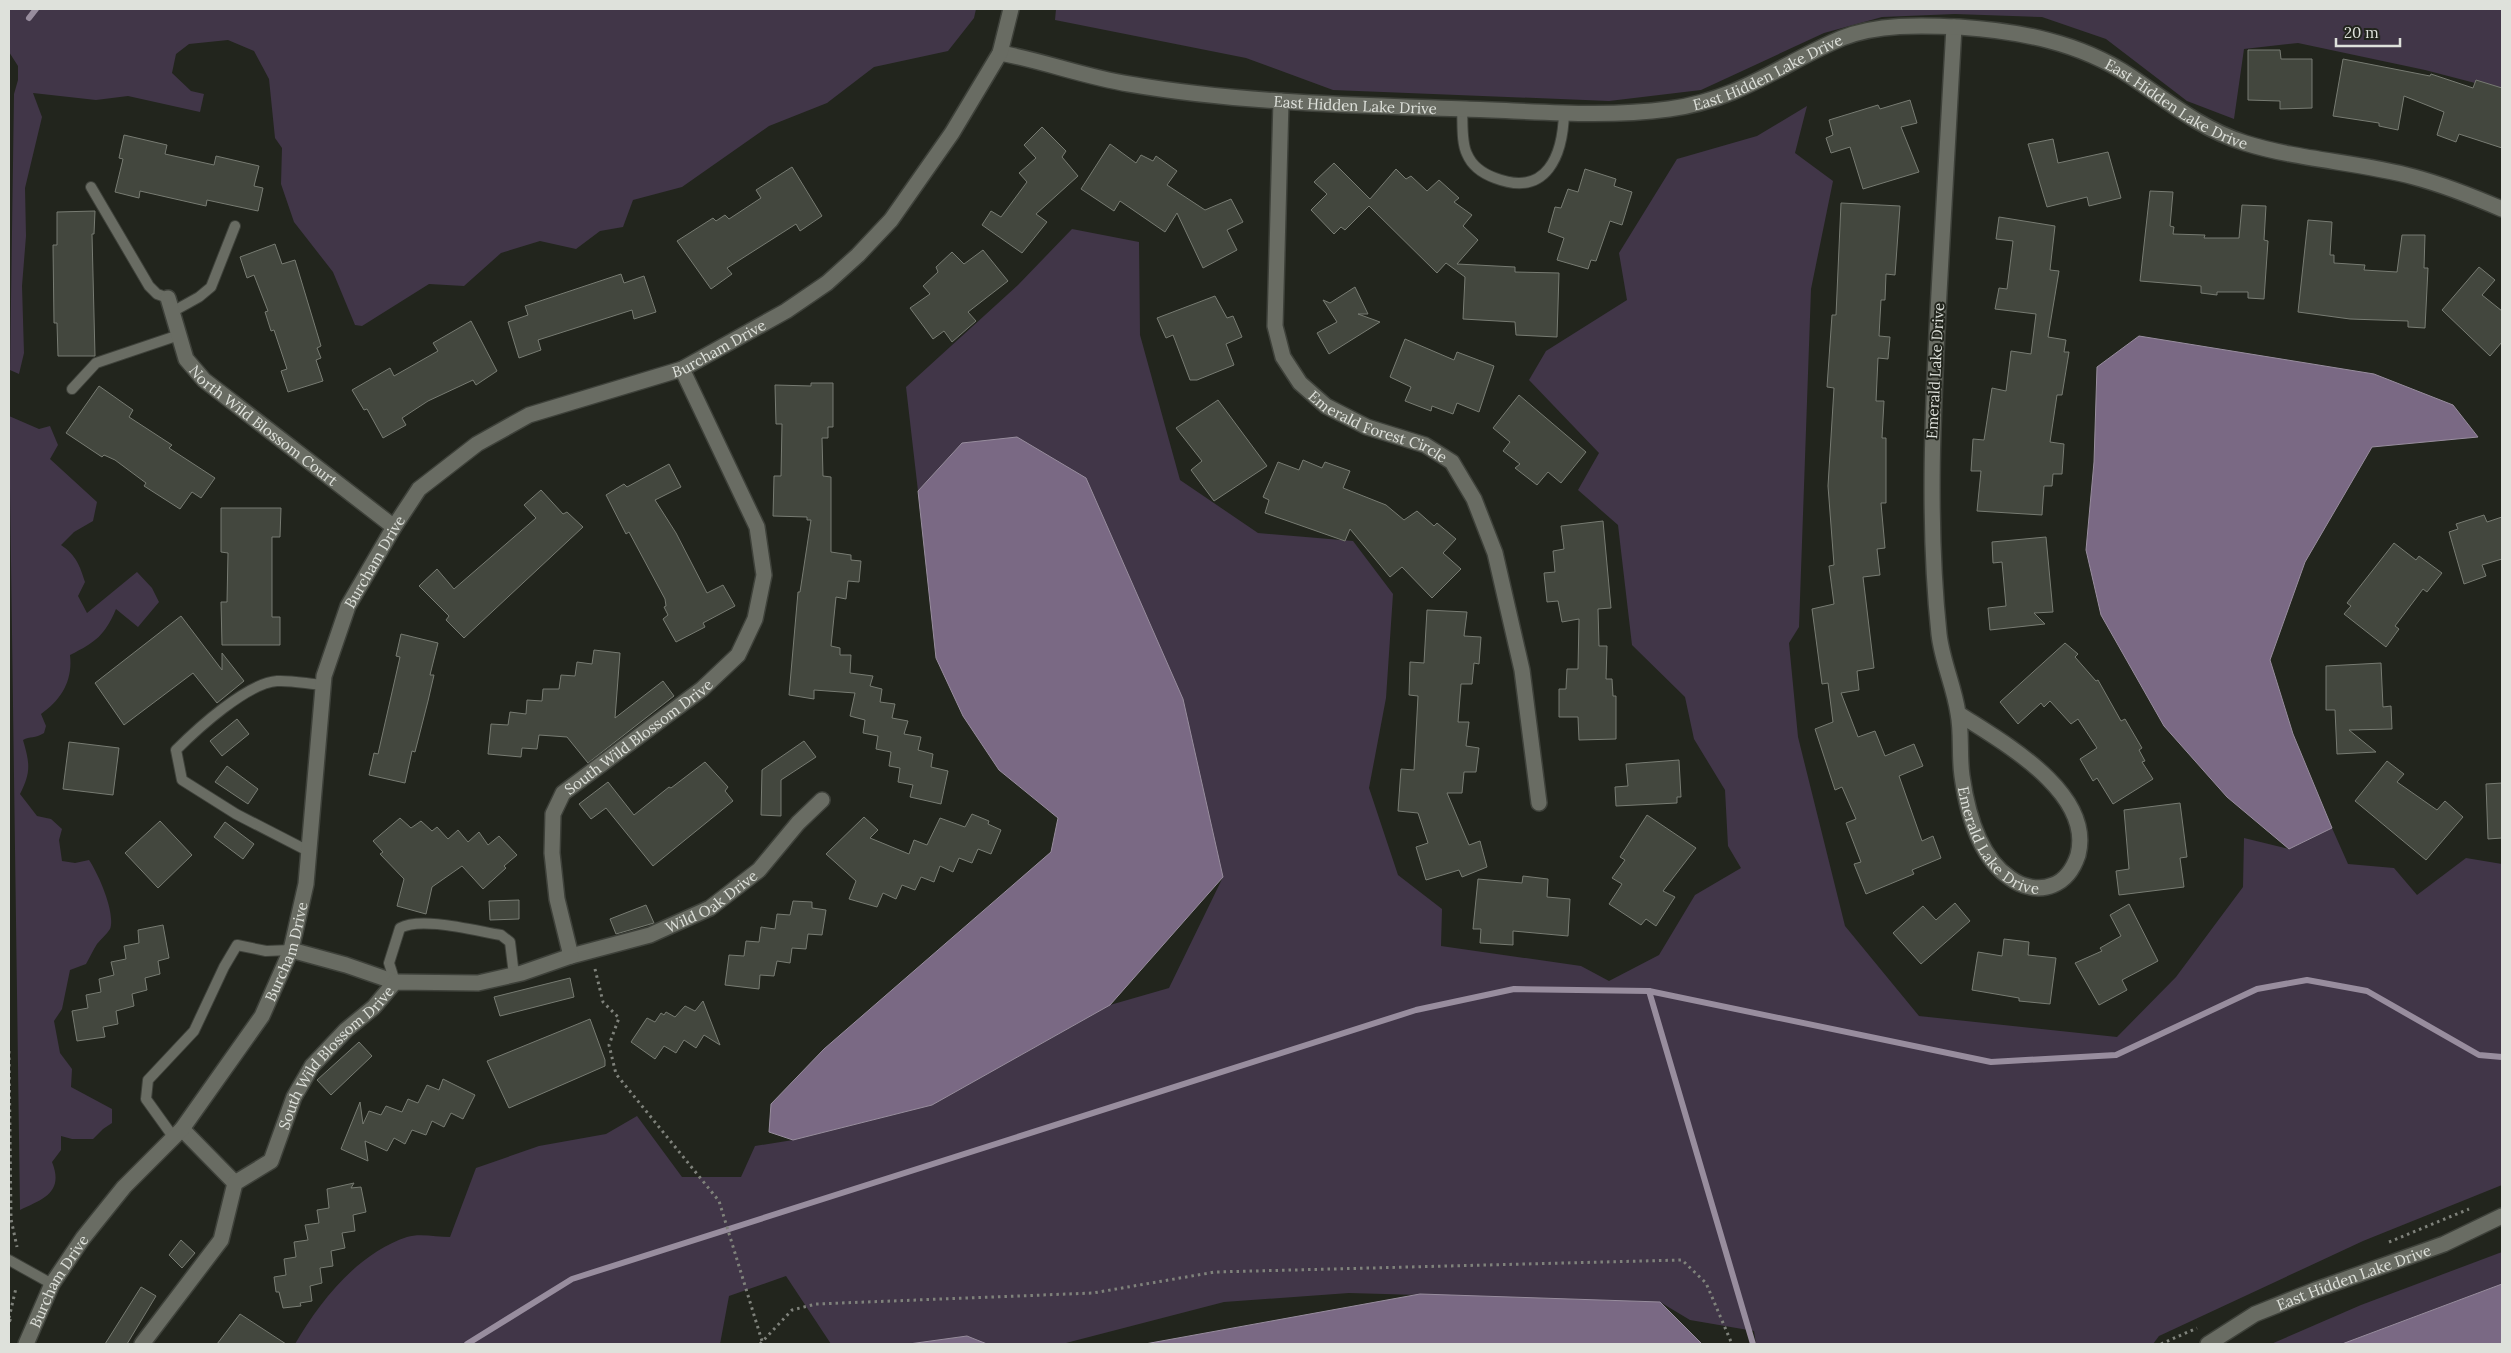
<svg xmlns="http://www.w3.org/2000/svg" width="2511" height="1353" font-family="Lora,serif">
<rect width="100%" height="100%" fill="#22251d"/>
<g fill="#413648">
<path d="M9 9H976L974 18 948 51 874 67 827 103 769 126 682 187 633 200 623 227 600 231 576 249 540 241 501 253 464 286 429 284 362 326 355 325 333 272 294 222 281 184 282 148 275 138 269 79 254 51 228 40 189 44 176 54 172 73 191 91 204 94 200 112 128 96 96 100 33 93 42 117 25 188 26 236 22 286 24 353 19 374 10 370 14 94 18 80V66L9 52Z"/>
<path d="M1056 9H2502V90L2425 70 2298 43 2244 49 2234 119 2187 101 2106 39 2042 17 1955 14 1882 17 1824 33 1701 90 1609 101 1333 90 1246 58 1055 20Z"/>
<path d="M1807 106 1795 153 1833 181 1811 289 1799 627 1789 643 1798 737 1845 926 1919 1016 2117 1037 2176 977 2243 887 2244 838 2289 849 2332 828 2348 864 2394 868 2417 895 2466 858 2502 864V1185L2363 1241 2159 1336 2153 1344H1756L1754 1331 1690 1320 1660 1302 1349 1293 1224 1302 1062 1344H987L967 1336 909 1344H831L786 1276 729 1296 720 1344H295C320 1301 358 1253 407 1237 419 1233 437 1237 450 1237L476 1168 539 1146 606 1134 637 1116 682 1177H741L755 1146 793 1140 932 1105 1110 1005 1169 988 1223 877 962 443 918 491 906 387 1018 285 1072 229 1139 242 1140 335 1180 480 1258 533 1353 541 1393 594 1386 698 1369 788 1398 875 1442 909 1441 946 1581 966 1609 981 1659 955 1695 895 1741 868 1728 846 1725 790 1694 739 1685 697 1632 645 1618 525 1578 490 1599 453 1529 380 1546 351 1627 300 1619 253 1677 159 1757 136Z"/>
<path d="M9 416 39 429 50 426 58 445 50 459 97 502 93 521 74 532 61 545C76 555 80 566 85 582L78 596 87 613 137 572 152 588 159 602 138 627 116 609C105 635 96 642 70 655 73 681 61 700 41 714L46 726 44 733C35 739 30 736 23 740 30 764 31 772 20 794L37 816 51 819 62 829 59 840 62 861 75 863 89 860C98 873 116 913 110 929 107 934 101 939 97 944 93 950 90 957 86 964L70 970 62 1009 54 1021 60 1053 72 1069 71 1087 112 1109V1123L103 1129 93 1139H72L61 1136V1150L52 1162C64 1192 44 1199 20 1210Z"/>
<path d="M2502 1252V1284L2342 1344H2271L2361 1305Z"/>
</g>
<g fill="#7a6984" stroke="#988d9e">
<path d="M2139 336 2374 374 2453 405 2478 437 2372 447 2305 562 2270 660 2293 734 2332 828 2289 849 2227 797 2164 726 2101 615 2086 550 2094 462 2097 367Z"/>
<path d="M1017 437 1086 478 1183 699 1223 877 1110 1005 932 1105 793 1140 769 1132 771 1104 824 1049 1051 852 1058 818 999 770 963 716 936 658 918 491 962 443Z"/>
<path d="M2502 1284V1344H2342Z"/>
<path d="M1420 1294 1660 1302 1702 1344H1145Z"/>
<path d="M967 1336 987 1344H909Z"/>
</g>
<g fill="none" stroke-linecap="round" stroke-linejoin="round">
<g stroke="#988d9e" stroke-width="6">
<path d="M29 18 36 9"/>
<path d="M1649 991 1753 1344"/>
<path d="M467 1344 572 1279 1416 1010 1514 989 1649 991 1991 1062 2116 1055 2257 989 2307 980 2367 991 2479 1055 2502 1057"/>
</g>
</g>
<g fill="#43473e" stroke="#777b72">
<path d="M2248 50H2280L2281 59H2312V108L2280 109V101L2248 100Z"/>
<path d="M2343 59 2430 76 2431 74 2473 88 2476 80 2502 88V148L2459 134 2456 142 2437 135 2444 112 2404 96 2398 130 2379 126V123L2333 116Z"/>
<path d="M1910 100 1917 123 1901 127 1919 172 1863 189 1850 147 1831 153 1826 138 1833 135 1829 120 1878 105 1880 109Z"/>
<path d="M1042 127 1066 151 1062 157 1078 176 1036 214 1047 222 1022 253 982 225 991 211 1001 217 1027 182 1019 173 1036 158 1024 145Z"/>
<path d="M124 135 167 145 165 154 214 165 216 156 259 166 254 186 263 188 258 211 207 200 206 206 140 191 139 198 115 192 123 159 119 158Z"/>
<path d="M2053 139 2058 163 2108 152 2121 198 2089 206 2087 197 2047 207 2028 144Z"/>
<path d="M1110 144 1136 163 1141 155 1153 161 1156 156 1177 171 1167 185 1205 210 1231 199 1243 222 1227 230 1237 250 1203 268 1177 213 1165 232 1120 201 1114 211 1081 189Z"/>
<path d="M1334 163 1370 199 1396 169 1406 179 1411 176 1427 191 1439 180 1459 198 1454 202 1472 215 1463 226 1478 240 1457 264 1515 267V272L1559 273 1557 337 1516 335 1515 322 1463 319 1465 277 1446 263 1437 273 1369 206 1345 230 1341 227 1334 234 1311 210 1327 194 1314 182Z"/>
<path d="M792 167 822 216 800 231 796 224 727 268 732 274 711 289 677 241 713 218 716 221 725 215 729 219 761 198 756 190Z"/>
<path d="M1585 169 1616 179 1614 186 1632 192 1622 225 1610 221 1596 261 1591 260 1588 269 1557 260 1564 238 1548 232 1555 207 1561 208 1568 189 1578 192Z"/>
<path d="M2150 191 2173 192 2170 226 2174 227 2173 234 2205 235 2204 238H2239L2242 205 2266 206 2264 240 2268 241 2264 299 2248 298V292H2217V295L2201 293V286L2140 281Z"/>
<path d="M1841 203 1900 206 1895 275 1886 274 1885 300H1881L1879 336 1890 337 1888 359 1878 358 1876 401H1884L1882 438H1886V503H1881L1885 548 1877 549 1880 575 1863 577 1874 668 1857 671 1859 690 1841 693 1858 737 1875 731 1885 756 1914 744 1923 766 1899 776 1922 841 1933 836 1941 858 1912 870 1914 874 1866 894 1854 864 1861 862 1846 823 1856 819 1842 787 1835 790 1815 729 1833 722 1828 683 1822 684 1812 609 1834 604 1829 566 1834 565 1828 486 1834 388 1827 387 1832 315H1836Z"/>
<path d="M95 211 94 234H92L95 356H58L57 323H54L53 245H57V212Z"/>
<path d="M1999 217 2055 226 2050 270 2059 271 2048 337 2066 340 2064 352H2069L2062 395H2057L2050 442 2064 444 2062 474H2053L2052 486H2044L2042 515 1977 511 1981 471H1971L1973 439 1984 440 1992 388 2006 391 2011 351 2031 354 2036 314 1995 309 1999 288 2007 289 2013 241 1996 239Z"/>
<path d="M2308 220 2332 222 2330 255H2334V263L2365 265 2364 270 2397 272 2402 235H2425L2424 268H2428L2425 328 2408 327V321L2350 319 2298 312Z"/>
<path d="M275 244 282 264 295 260 321 346 317 348 321 358 316 360 323 381 288 392 281 371 287 369 274 330 271 331 265 312 268 311 254 275 247 278 240 257Z"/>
<path d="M983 250 1008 281 968 312 976 321 952 342 944 331 933 339 910 308 930 294 923 286 938 272 936 267 952 252 964 264Z"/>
<path d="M2479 267 2495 280 2482 295 2502 311V342L2490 356 2442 310Z"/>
<path d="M621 274 624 283 644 276 656 312 634 319 632 310 538 340 541 350 519 358 508 322 528 315 525 306Z"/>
<path d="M1355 287 1368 314H1358L1380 322 1329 354 1317 333 1337 322 1323 300 1330 303Z"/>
<path d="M1215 296 1227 318 1233 316 1242 337 1226 344 1234 365 1197 380H1190L1173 335 1166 338 1157 318Z"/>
<path d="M471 321 497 371 476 385 473 380 428 401 402 418 406 425 383 438 367 409 364 410 352 390 390 368 394 376 438 351 433 343Z"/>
<path d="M1405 339 1454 360 1457 352 1494 366 1479 412 1457 403 1453 414 1432 406 1431 411 1405 401 1411 387 1390 377Z"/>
<path d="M811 383H833V427H828V438H822L823 476 831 477V552L851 555V560L861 561 859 582 848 581 846 599 836 597 831 646 840 648V655H851L850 673 873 676 870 686 882 689 880 702 895 704 892 718 908 721 904 734 921 737 918 750 933 754 931 767 948 771 941 804 910 797 913 785 898 782 900 768 889 766 891 752 876 749 878 736 863 733 865 720 850 716 855 693 814 690V699L789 695 798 592H800L811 520H807V517L773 516 774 476H781L782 424H776L775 385 811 386Z"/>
<path d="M99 386 133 410 129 417 172 445 169 448 215 478 201 498 192 492 180 509 144 486 146 483 115 460 104 455 102 457 66 433Z"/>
<path d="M1519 395 1586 452 1561 483 1548 472 1537 485 1515 468 1520 464 1503 451 1510 442 1493 428Z"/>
<path d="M1218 400 1267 466 1214 501 1191 470 1202 461 1176 428Z"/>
<path d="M1303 460 1322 468 1325 462 1350 471 1343 488 1386 505 1404 520 1417 511 1434 526 1437 523 1456 539 1443 553 1461 569 1432 598 1402 567 1390 577 1350 529 1345 541 1265 513 1269 500 1263 497 1278 462 1299 470Z"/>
<path d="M669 464 681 487 655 500 676 533 707 593 723 585 735 606 703 623 705 627 676 642 663 619 668 615 664 607 666 606 665 599 629 532 626 534 606 495 624 484 627 487Z"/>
<path d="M541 490 563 514 567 512 583 527 464 638 446 620 449 616 419 586 437 569 454 589 536 518 524 505Z"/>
<path d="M221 508H281L280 537H272V617H280V645H222L221 602H227L228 553 221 552Z"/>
<path d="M2484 515 2487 522 2502 517V559L2482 565 2486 576 2464 584 2449 532 2458 529 2456 524Z"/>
<path d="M1603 521 1611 608 1598 609 1599 646H1607L1606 679H1612L1613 696H1616V739L1579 740 1578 717H1559V689H1566L1567 669H1578L1579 619 1562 622 1558 601 1547 602 1544 573 1555 572 1553 551 1564 549 1561 526Z"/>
<path d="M2046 537 2053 612 2034 613 2045 624 1990 630 1988 608 2006 606 2002 562 1993 563 1992 542Z"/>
<path d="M2394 543 2416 560 2419 556 2442 573 2427 592 2423 589 2395 626 2399 629 2386 647 2344 614 2351 606 2347 603Z"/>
<path d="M1427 610 1467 612 1464 636 1481 637 1479 664 1474 663 1472 684H1461L1458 722H1469L1466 746 1479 748 1476 772H1464L1462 793H1447L1469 845 1480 841 1487 867 1462 877 1459 870 1426 880 1416 847 1428 843 1418 813 1398 811 1401 769 1414 770 1418 696 1409 695 1410 662 1424 663Z"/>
<path d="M181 616 222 670V653L244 681 217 703 193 673 124 725 95 683Z"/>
<path d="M401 634 438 643 430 675H434L428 701 415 752 412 751 405 783 369 775 374 753 378 754 400 657 396 656Z"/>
<path d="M2065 643 2078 654 2075 657 2096 681 2098 680 2121 721 2125 719 2142 748 2139 750 2145 761 2142 762 2153 779 2113 804 2097 778 2093 781 2080 759 2097 748 2078 719 2071 724 2050 701 2044 707 2041 703 2018 724 2000 702Z"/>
<path d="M594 650 620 653 615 718 663 681 674 696 588 763 567 737 539 735 537 749 522 748 521 757 488 754 491 724 508 725 510 712 526 714 527 700 542 701 543 689H559L561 675 575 676 577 662 592 664Z"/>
<path d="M2381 663 2383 707 2391 706 2392 729 2349 730 2376 752 2337 754 2335 710H2326V666Z"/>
<path d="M237 719 249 734 222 756 210 741Z"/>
<path d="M804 741 816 757 781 780V816L761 815 762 770Z"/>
<path d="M69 742 119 748 113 795 63 789Z"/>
<path d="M1679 760 1681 797H1677V803L1616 806 1615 787 1628 786 1626 764Z"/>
<path d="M2387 761 2404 774 2397 782 2437 810 2445 801 2463 817 2426 860 2355 801Z"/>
<path d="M705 762 728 787 725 791 733 801 653 866 606 808 591 819 579 804 608 782 634 815 669 787 671 788Z"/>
<path d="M227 766 258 789 248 804 215 782Z"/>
<path d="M2502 783V838L2488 839 2486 784Z"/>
<path d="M2180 803 2187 857 2180 858 2184 887 2119 895 2116 871 2129 869 2124 810Z"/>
<path d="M972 814 989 821 988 824 1001 830 991 854 978 849 972 863 959 858 953 872 940 866 934 882 921 877 915 890 902 885 896 899 883 893 877 907 849 899 856 881 826 854 864 817 878 830 870 838 909 854 914 840 927 845 940 818 965 827Z"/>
<path d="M1647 815 1696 848 1663 891 1675 897 1656 926 1646 919 1641 925 1609 904 1622 884 1612 878 1625 860 1620 857Z"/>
<path d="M400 818 411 828 421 821 432 831 437 827 448 839 458 830 468 842 479 832 488 845 499 836 517 855 504 866 506 868 483 889 462 866 432 887 426 914 397 906 404 879 380 854 383 852 373 841Z"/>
<path d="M160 821 192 855 158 888 125 853Z"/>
<path d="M225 822 254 844 243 859 214 837Z"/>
<path d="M1523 876 1548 879 1547 897 1570 899 1568 936 1513 931V945L1480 943 1481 929H1473L1478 879 1522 883Z"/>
<path d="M519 900V919L490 920 489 901Z"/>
<path d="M793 901 812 902V908L826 910 822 935 808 934 806 949 792 948 790 963 777 961 774 976 760 975 759 989 725 985 729 955 744 956 746 941 759 942 761 927 775 929 777 914 790 915Z"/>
<path d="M1955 903 1970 921 1921 964 1893 933 1923 906 1936 920Z"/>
<path d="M2129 904 2158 961 2122 980 2127 990 2099 1005 2075 963 2102 951 2100 948 2121 936 2110 915Z"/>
<path d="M646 905 654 923 616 934 610 919Z"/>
<path d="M163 925 169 958 158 961 160 974 145 978 147 990 132 994 134 1006 116 1011 118 1024 103 1027 105 1037 77 1041 72 1011 88 1008 86 995 101 992 99 979 114 975 111 962 126 959 124 946 139 943 138 930Z"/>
<path d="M2004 939 2029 942 2028 955 2056 958 2050 1004 2019 1001V998L1972 990 1978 952 2002 956Z"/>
<path d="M570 978 574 997 500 1016 494 997Z"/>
<path d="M703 1001 720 1045 704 1035 696 1048 684 1040 676 1053 664 1046 655 1059 631 1042 647 1018 655 1022 661 1013 664 1015 666 1012 675 1017 685 1006 695 1011Z"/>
<path d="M590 1019 605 1060V1066L509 1108 487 1061Z"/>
<path d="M359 1042 372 1056 331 1095 317 1080Z"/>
<path d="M443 1079 475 1095 463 1119 451 1113 444 1127 432 1121 426 1135 412 1130 405 1144 394 1138 387 1151 365 1141 368 1161 341 1149 360 1102 363 1124 369 1111 381 1115 386 1106 402 1112 408 1099 418 1103 427 1085 439 1090Z"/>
<path d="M354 1183 351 1188 361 1187 366 1212 353 1215 355 1231 342 1233 345 1248 331 1251 333 1266 320 1268 322 1283 310 1286 312 1301 300 1303 301 1306 283 1308 279 1292H276L274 1277 286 1275 284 1259 296 1257 294 1242 308 1240 305 1225 319 1223 317 1210 329 1208 327 1189Z"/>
<path d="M181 1240 195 1253 182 1268 169 1255Z"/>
<path d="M141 1287 156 1296 127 1344H105Z"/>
<path d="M240 1314 286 1344H217Z"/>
</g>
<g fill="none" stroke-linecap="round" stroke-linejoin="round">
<defs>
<g id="lane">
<path d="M1462 109C1463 122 1461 142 1467 154 1472 166 1484 174 1495 178 1547 198 1563 155 1564 112"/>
<path d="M91 187 149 286 157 294 168 298"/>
<path d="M172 312 199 297 211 287 235 226"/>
<path d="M72 389 96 363 179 335"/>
<path d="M310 852 236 814 182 780 176 750C197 729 247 683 277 681 291 680 308 684 323 685"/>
<path d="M395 982 389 963 400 928C421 916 476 931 501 935L510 942 514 975"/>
<path d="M174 1138 146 1099 148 1080 194 1031 224 967 237 945 266 951 291 950"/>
<path d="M9 1260 52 1284"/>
</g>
<g id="street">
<path id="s1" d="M1954 27C1949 116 1944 204 1939 293 1933 407 1927 520 1939 634 1942 661 1954 686 1958 713 1962 733 1959 755 1962 776 1967 811 1979 857 2010 878 2022 887 2039 891 2053 885 2066 880 2074 867 2078 855 2094 792 2002 742 1959 714"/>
<path id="s2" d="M1000 53C1044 61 1085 77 1129 84 1240 103 1354 105 1466 109 1533 111 1602 118 1669 109 1739 100 1781 64 1842 38 1877 24 1921 25 1959 27 2019 31 2079 42 2130 76 2169 102 2199 128 2245 143 2299 160 2359 162 2414 177 2444 185 2474 197 2502 209"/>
<path id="s3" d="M1281 101 1275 326 1283 357 1300 383 1326 406 1367 427 1425 445 1452 462 1474 499 1495 553 1522 670 1539 803"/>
<path id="s4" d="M168 298 186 359 204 380 394 527"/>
<path d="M291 950 346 965 395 982"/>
<path id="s5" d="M571 956 650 935 710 908 759 870 798 823 822 800"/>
<path d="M182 1129 235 1183"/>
<path id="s6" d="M26 1344 52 1284 83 1238 124 1187 182 1129 262 1016 291 950 306 884 324 676 348 606 394 527 419 489 477 444 529 415 682 369 786 311 827 283 858 255 891 220 952 133 1000 53 1011 9"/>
<path id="s7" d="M142 1344 221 1240 235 1183 271 1161 294 1097 312 1066 346 1030 374 1007 395 982 478 983 522 973 571 956 557 899 552 853 553 814 563 793 702 689 738 655 755 619 764 575 757 527 682 369"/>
<path id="s8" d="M2208 1344 2255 1314 2315 1290 2444 1244 2502 1216"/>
</g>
</defs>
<use href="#lane" stroke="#3e413a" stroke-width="12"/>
<use href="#street" stroke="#3e413a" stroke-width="18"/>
<g stroke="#7f827b" stroke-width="3" stroke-dasharray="2.5 4" stroke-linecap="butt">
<path d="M595 969 603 1002 619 1018 609 1045 616 1074 719 1201 762 1341"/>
<path d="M9 1051 11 1219 17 1247"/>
<path d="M2389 1242 2469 1209"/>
<path d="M9 1318 16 1288"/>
<path d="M9 1320 14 1322"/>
<path d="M760 1344 792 1310 816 1304 1093 1293 1215 1272 1682 1260 1706 1283 1732 1344"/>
<path d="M2161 1344 2197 1328"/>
</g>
<use href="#lane" stroke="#696c63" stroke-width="10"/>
<use href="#street" stroke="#696c63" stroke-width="15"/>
</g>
<g text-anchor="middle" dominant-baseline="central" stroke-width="4" stroke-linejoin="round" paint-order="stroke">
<g font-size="15" fill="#dee1db" stroke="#22251d">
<text stroke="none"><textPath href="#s2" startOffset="780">East Hidden Lake Drive</textPath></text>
<text stroke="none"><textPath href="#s2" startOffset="1215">East Hidden Lake Drive</textPath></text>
<text stroke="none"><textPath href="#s2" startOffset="360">East Hidden Lake Drive</textPath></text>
<text stroke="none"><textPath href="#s6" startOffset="1301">Burcham Drive</textPath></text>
<text transform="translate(1935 371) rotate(-87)">Emerald Lake Drive</text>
<text stroke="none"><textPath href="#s4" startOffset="166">North Wild Blossom Court</textPath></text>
<text stroke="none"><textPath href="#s3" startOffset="379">Emerald Forest Circle</textPath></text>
<text stroke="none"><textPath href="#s6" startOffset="881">Burcham Drive</textPath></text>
<text stroke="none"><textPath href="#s7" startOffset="895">South Wild Blossom Drive</textPath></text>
<text stroke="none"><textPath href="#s1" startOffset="831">Emerald Lake Drive</textPath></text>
<text stroke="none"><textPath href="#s5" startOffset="152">Wild Oak Drive</textPath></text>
<text stroke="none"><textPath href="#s6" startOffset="476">Burcham Drive</textPath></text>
<text stroke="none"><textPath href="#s7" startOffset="356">South Wild Blossom Drive</textPath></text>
<text stroke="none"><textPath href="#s8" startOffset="161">East Hidden Lake Drive</textPath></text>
<text stroke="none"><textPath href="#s6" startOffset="71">Burcham Drive</textPath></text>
</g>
</g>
<rect width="2511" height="1353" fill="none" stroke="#dee1db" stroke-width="20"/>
<path d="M2336 38v8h64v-8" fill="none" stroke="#dee1db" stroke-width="2.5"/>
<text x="2344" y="38" font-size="15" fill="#dee1db" stroke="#22251d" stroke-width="4" paint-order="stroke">20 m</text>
</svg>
